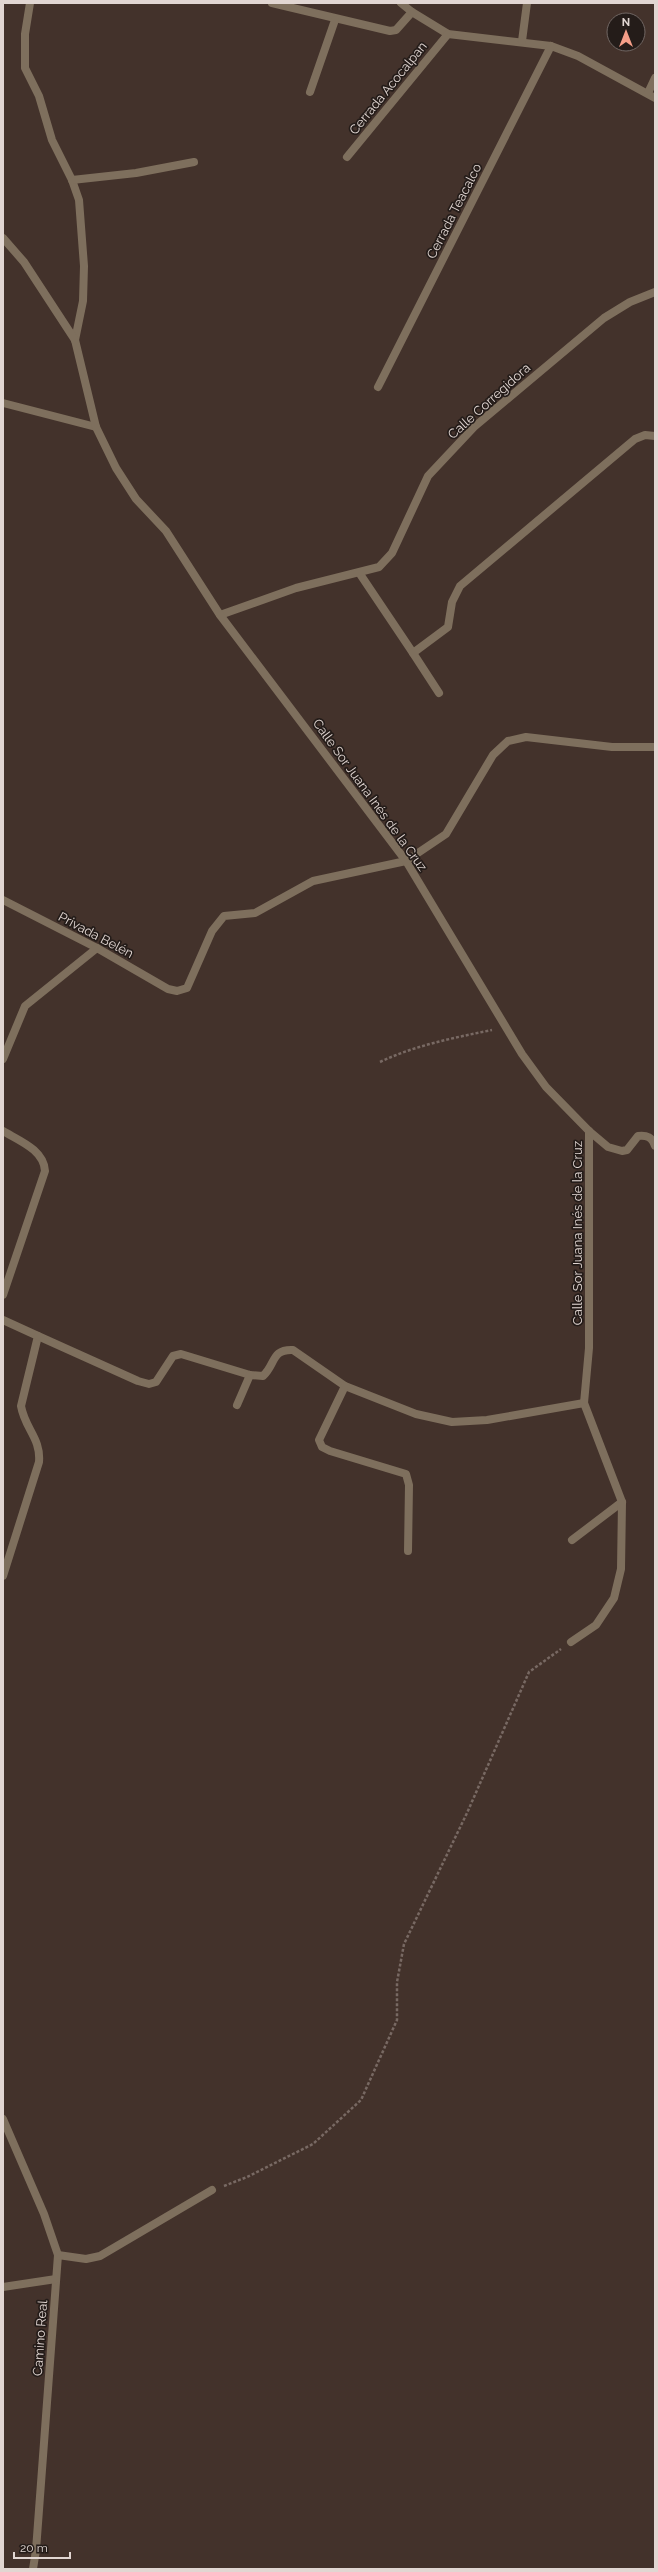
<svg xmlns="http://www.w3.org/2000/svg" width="658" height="2572" font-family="Raleway,sans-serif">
<rect width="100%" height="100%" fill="#43322b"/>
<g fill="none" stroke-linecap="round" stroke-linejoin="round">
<g stroke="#786963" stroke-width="2.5" stroke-dasharray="3 2" stroke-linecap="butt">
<path d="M380 1062C416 1045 453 1038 492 1030"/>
<path d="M224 2186 247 2177 313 2144 361 2100 397 2020V1982L404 1944 467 1813 529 1672 561 1649"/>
</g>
<g stroke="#7e6f5d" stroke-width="8">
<path d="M30 3 25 34V68L39 96 52 140 72 180 79 200 84 266 83 301 75 340"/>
<path d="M272 3 390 31 396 30 412 12"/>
<path d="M401 3 412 12 448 34 551 46 578 56 655 98"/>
<path d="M522 41 527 3"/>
<path d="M310 92 335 20"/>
<path d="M648 93 655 78"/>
<path d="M347 157 448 34"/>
<path d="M72 180 136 173 194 162"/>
<path d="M378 387 551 46"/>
<path d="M3 403 96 427"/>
<path d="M360 574 413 653"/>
<path d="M220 615 296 588 379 567 392 553 428 476 474 427 604 318 630 302 655 292"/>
<path d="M439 693 413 653 448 627 452 602 460 586 635 439 645 435 655 436"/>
<path d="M3 900 97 948 168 989 177 991 187 988 212 931 224 916 255 913 313 881 406 861 446 834 493 755 508 741 526 737 612 747H655"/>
<path d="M3 1059 25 1006 97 948"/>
<path d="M3 1131C20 1141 44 1150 45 1171L3 1295"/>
<path d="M3 1320 38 1336 21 1406C25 1429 41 1438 39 1462L3 1576"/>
<path d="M38 1336 138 1381 149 1384 156 1382 173 1356 181 1354 250 1375 263 1376C276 1364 271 1349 293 1350L345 1386 416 1414 452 1422 487 1420 584 1403"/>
<path d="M345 1386 319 1440 322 1447 330 1451 406 1474 409 1485 408 1551"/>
<path d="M237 1405 250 1375"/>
<path d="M572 1540 622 1502"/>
<path d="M571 1642 596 1625 614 1598 621 1569 622 1502 584 1403 589 1348V1131"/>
<path d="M3 2119 44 2214 58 2255 36 2550 33 2569"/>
<path d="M58 2255 86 2259 100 2256 212 2190"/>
<path d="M3 2287 56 2279"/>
</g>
<path stroke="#7e6f5d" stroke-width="8" d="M3 238 24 262 75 340 96 427 116 468 136 499 166 531 220 615 406 861 522 1054 546 1087 589 1131 608 1147 622 1151 627 1150 638 1136C647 1135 652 1137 655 1146"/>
</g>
<g text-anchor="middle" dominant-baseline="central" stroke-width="3.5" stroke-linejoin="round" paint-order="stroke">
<g font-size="13" fill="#e1d6d2" stroke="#241c19">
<text transform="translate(388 88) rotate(-51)">Cerrada Acocalpan</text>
<text transform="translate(454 211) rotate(-63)">Cerrada Teacalco</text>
<text transform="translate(489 401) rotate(-42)">Calle Corregidora</text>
<text transform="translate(370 795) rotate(54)">Calle Sor Juana Inés de la Cruz</text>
<text transform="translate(96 935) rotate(28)">Privada Belén</text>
<text transform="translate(577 1233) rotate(-90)">Calle Sor Juana Inés de la Cruz</text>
<text transform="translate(40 2338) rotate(-86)">Camino Real</text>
</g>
</g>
<rect width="658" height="2572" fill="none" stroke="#e1d6d2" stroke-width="8"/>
<g transform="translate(626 32)"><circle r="19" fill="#241c19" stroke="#706663"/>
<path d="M0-3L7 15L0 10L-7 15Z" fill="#f49e88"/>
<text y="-6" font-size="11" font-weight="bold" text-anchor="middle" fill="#e1d6d2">N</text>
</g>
<path d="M14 2552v6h56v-6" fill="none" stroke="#e1d6d2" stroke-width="2"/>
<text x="20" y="2552" font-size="12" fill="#e1d6d2" stroke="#241c19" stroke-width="3" paint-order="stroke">20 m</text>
</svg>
